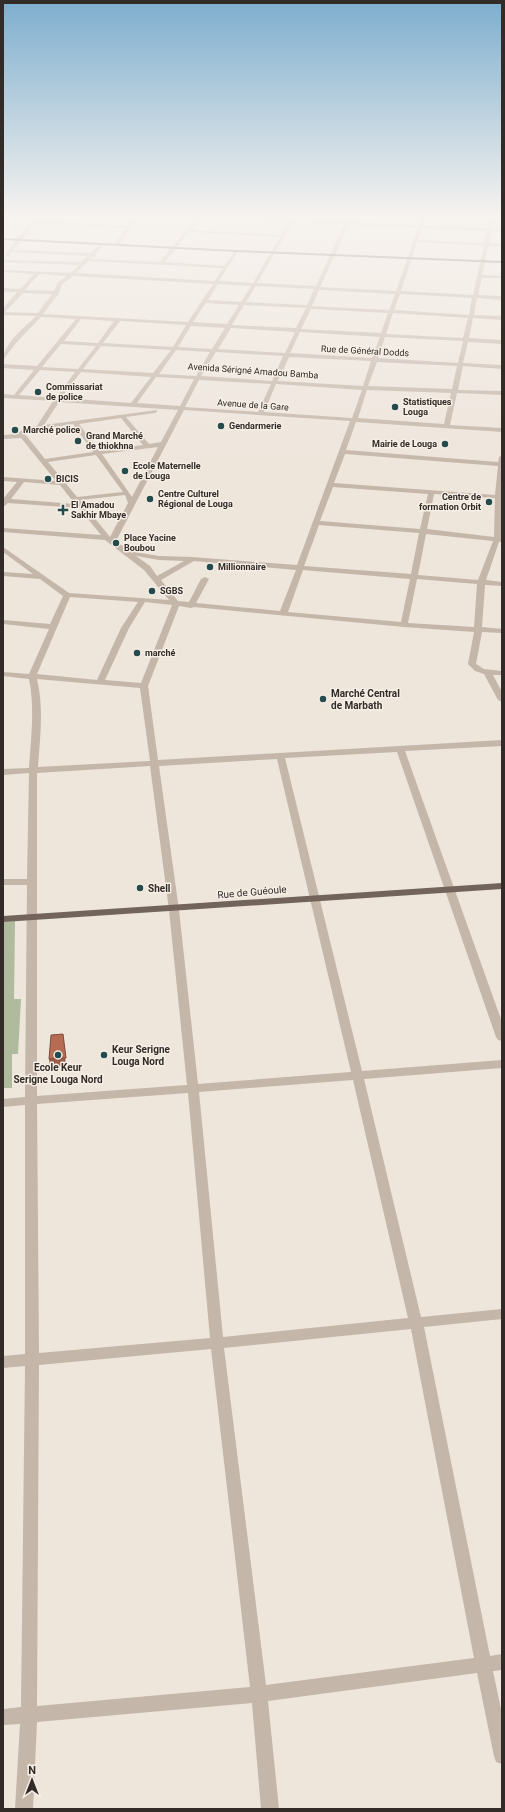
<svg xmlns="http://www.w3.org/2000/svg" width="505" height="1812" font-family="Roboto,sans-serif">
<rect width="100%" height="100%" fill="#eee5db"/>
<path fill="#b0ba9d" d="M15 921 14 999H21L18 1054H12V1088H3V922Z"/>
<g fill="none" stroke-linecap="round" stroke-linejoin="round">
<path fill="#c4b6a9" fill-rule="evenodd" d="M37 216 41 217 38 221 128 226 135 216H139L118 246 114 245 126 228 36 223 13 250 90 253 102 243 104 245 95 254 96 256 90 259 160 262 196 218 183 217 181 216 290 219 292 216H296L294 220 346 222 351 216H355L350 222 419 225 422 216H426L423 225 487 228 490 216H494L492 228 502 229V231H491L489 243 502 244V246H488L482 275 502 276V278H482L478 295 502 296V300L477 298 474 315 502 316V320L473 318 469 338 502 340V344L468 342 463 363 502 365V369L463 366 458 390 502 391V395L457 393 450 425 502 428V432L356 422 346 450 498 462 499 457 502 455 501 538H502V542H499L486 580 502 582V586L485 585 482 627 502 629V633L482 632 476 664 484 669 502 671V675H493L502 692V702L498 700 484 674 475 671 468 664 474 632 404 627 194 607 191 608 179 606 148 686 158 760 502 740V746L405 751 502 1022V1041L498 1040 496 1037 397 752 285 758 362 1071 502 1060V1068L364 1079 421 1317 502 1309V1319L424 1327 490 1656 502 1654V1670L493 1671 502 1714V1764L496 1762 494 1756 477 1673 268 1701 279 1809H261L252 1703 37 1722 33 1809H15L20 1724 3 1725V1709L21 1707 25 1366 3 1368V1356L25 1354V1105L3 1107V1099L25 1097 27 885H3V879H27L29 773 3 775V769L29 768C31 738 35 708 29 679L3 676V672L29 674 49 629 3 624V620L50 624 63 596 40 579 3 576V572L33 574 3 552V547L69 593 169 600 144 570 105 540 3 532V528L101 535 79 508 8 503 3 507V499L17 482 3 481V477L56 481 21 438 3 439V435L19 434V432L27 428 37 426 53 401 3 398V394L14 395 34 370 3 368V364L37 366 76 319 41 317 16 343 3 360C3 344 25 327 36 316L3 315V308L17 292H3V288L20 289 34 274 3 272V270L71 273 79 265 3 262V260L81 262 88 256 11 252 9 256H5L16 239ZM200 218 288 222 281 235 191 230ZM293 222 344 224 316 286 257 283ZM349 225 418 228 396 291 320 287ZM422 228 487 231 484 243 418 240ZM189 232 280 237 253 283 219 281 238 251 236 250 224 266 165 262ZM417 242 484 246 473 295 401 291ZM88 261 223 268 215 281 76 273ZM39 274 67 276 58 282 54 291 25 290ZM73 276 213 284 188 322 43 314 59 293 62 284ZM218 284 251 286 241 302 208 300ZM256 286 314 289 307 305 246 302ZM319 290 395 294 389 310 312 306ZM23 293 52 294 38 313 5 312ZM400 294 472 298 469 315 394 310ZM206 303 239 305 227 324 193 322ZM244 305 306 308 296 328 232 325ZM311 309 388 313 381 333 301 329ZM393 313 468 318 463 338 386 334ZM81 319 114 321 98 343 64 341ZM120 321 186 325 173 347 103 343ZM191 326 225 328 212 349 178 347ZM231 328 295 332 285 353 218 349ZM300 332 380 337 372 358 290 353ZM385 337 463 341 458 363 378 358ZM61 344 96 346 78 369 42 367ZM101 346 171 350 153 373 83 369ZM176 350 210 352 196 376 159 374ZM216 352 283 356 272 381 201 376ZM289 357 371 361 363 386 278 381ZM377 362 457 366 452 389 368 386ZM40 370 75 372 56 398 19 395ZM81 372 151 377 131 403 61 398ZM156 377 194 379 180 406 137 403ZM199 380 271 384 258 412 185 407ZM276 384 362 390 352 418 264 412ZM367 390 451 393 444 424 358 418ZM59 402 178 410 161 442 149 444 126 417 155 413 157 412V410L44 425ZM184 410 350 421 297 565 192 557 159 556 129 551 116 541ZM121 418 143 445 99 451 79 424ZM73 424 93 452 45 459 25 434 31 431ZM158 447 132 497 102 454ZM345 454 498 466 495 495 334 483ZM96 455 123 492 77 497 48 462ZM24 482 60 485 75 504 11 499ZM333 487 428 494 420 529 320 521ZM434 494 495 498 494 537 427 529ZM125 495 128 503 110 537 80 500ZM319 525 419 533 411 574 304 566ZM426 534 493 541 478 580 418 575ZM136 556 159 560 184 561 157 576 150 566ZM194 561 296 570 280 611 196 603 209 579 205 577 201 579 189 602 178 601 161 580ZM303 570 410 579 401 622 288 612ZM417 579 477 584 474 627 408 623ZM70 597 138 602 121 628 97 680 37 674ZM145 602 172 605 141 683 105 680 129 628ZM37 679 140 688 150 761 38 767C40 738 44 708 37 679ZM277 759 351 1072 198 1084 179 910 159 766ZM150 766 169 910 187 1085 37 1096V773ZM353 1080 408 1318 223 1337 199 1092ZM188 1093 210 1338 39 1353 37 1104ZM411 1329 474 1658 266 1685 224 1348ZM211 1349 250 1687 37 1706 39 1365Z"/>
<g fill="#72635b" fill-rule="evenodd">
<path d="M3 238 236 250 502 261V263L236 252 3 240Z"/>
<path d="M502 883V889L3 922V916Z"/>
</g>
</g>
<path fill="#9c5d47" d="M63 1034 66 1066 50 1067 49 1059Z"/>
<path fill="#b56c52" stroke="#7f4c39" d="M63 1034 66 1058 49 1059 51 1035Z"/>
<linearGradient id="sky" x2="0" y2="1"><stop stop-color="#7daece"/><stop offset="0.46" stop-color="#f7f3ef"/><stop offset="1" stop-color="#f7f3ef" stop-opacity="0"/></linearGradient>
<rect width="505" height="469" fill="url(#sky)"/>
<g fill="#234a4d" stroke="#f6efe6" stroke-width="1.5">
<circle cx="38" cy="392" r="4"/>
<circle cx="395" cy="407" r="4"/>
<circle cx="221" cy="426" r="4"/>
<circle cx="15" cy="430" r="4"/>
<circle cx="78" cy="441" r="4"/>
<circle cx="445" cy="444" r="4"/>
<circle cx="125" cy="471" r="4"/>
<circle cx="48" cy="479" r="4"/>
<circle cx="150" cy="499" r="4"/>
<circle cx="489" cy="502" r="4"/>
<path d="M61 504h4v4h4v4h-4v4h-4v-4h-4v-4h4z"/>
<circle cx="116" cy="543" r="4"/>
<circle cx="210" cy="567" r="4"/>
<circle cx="152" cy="591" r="4"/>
<circle cx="137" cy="653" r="4"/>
<circle cx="323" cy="699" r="4"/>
<circle cx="140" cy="888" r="4"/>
<circle cx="58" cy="1055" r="4"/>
<circle cx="104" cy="1055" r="4"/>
</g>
<g text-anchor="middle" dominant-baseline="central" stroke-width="3" stroke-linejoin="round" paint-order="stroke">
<g font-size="9" fill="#322b27" stroke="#f6efe6">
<text transform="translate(365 351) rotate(3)">Rue de Général Dodds</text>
<text transform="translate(253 371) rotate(4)">Avenida Sérigné Amadou Bamba</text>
<text transform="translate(253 405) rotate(4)">Avenue de la Gare</text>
</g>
<g font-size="9" font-weight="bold" fill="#322b27" stroke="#f6efe6" text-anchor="start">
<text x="46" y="387">Commissariat<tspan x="46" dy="10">de police</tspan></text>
<text x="403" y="402">Statistiques<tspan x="403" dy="10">Louga</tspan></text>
<text x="229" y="426">Gendarmerie</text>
<text x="23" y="430">Marché police</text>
<text x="86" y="436">Grand Marché<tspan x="86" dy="10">de thiokhna</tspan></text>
<text x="437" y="444" text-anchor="end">Mairie de Louga</text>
<text x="133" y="466">Ecole Maternelle<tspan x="133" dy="10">de Louga</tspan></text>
<text x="56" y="479">BICIS</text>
<text x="158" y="494">Centre Culturel<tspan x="158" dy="10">Régional de Louga</tspan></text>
<text x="481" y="497" text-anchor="end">Centre de<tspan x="481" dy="10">formation Orbit</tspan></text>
<text x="71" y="505">El Amadou<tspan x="71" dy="10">Sakhir Mbaye</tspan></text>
<text x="124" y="538">Place Yacine<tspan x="124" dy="10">Boubou</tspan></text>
<text x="218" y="567">Millionnaire</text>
<text x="160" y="591">SGBS</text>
<text x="145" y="653">marché</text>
</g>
<g font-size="10" font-weight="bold" fill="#322b27" stroke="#f6efe6" text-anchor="start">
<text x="331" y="693">Marché Central<tspan x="331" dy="12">de Marbath</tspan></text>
<text x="148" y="888">Shell</text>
<text x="112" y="1049">Keur Serigne<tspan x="112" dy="12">Louga Nord</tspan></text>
<text x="58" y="1067" text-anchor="middle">Ecole Keur<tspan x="58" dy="12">Serigne Louga Nord</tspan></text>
</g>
<g font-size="10" fill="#322b27" stroke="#f6efe6">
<text transform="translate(252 892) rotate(-5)">Rue de Guéoule</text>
</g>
</g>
<rect width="505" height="1812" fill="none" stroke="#322b27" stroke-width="8"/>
<g transform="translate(32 1780)" stroke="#f6efe6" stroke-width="3" paint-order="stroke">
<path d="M0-3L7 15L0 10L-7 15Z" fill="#322b27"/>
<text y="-6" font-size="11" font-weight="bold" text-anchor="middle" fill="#322b27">N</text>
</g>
</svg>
